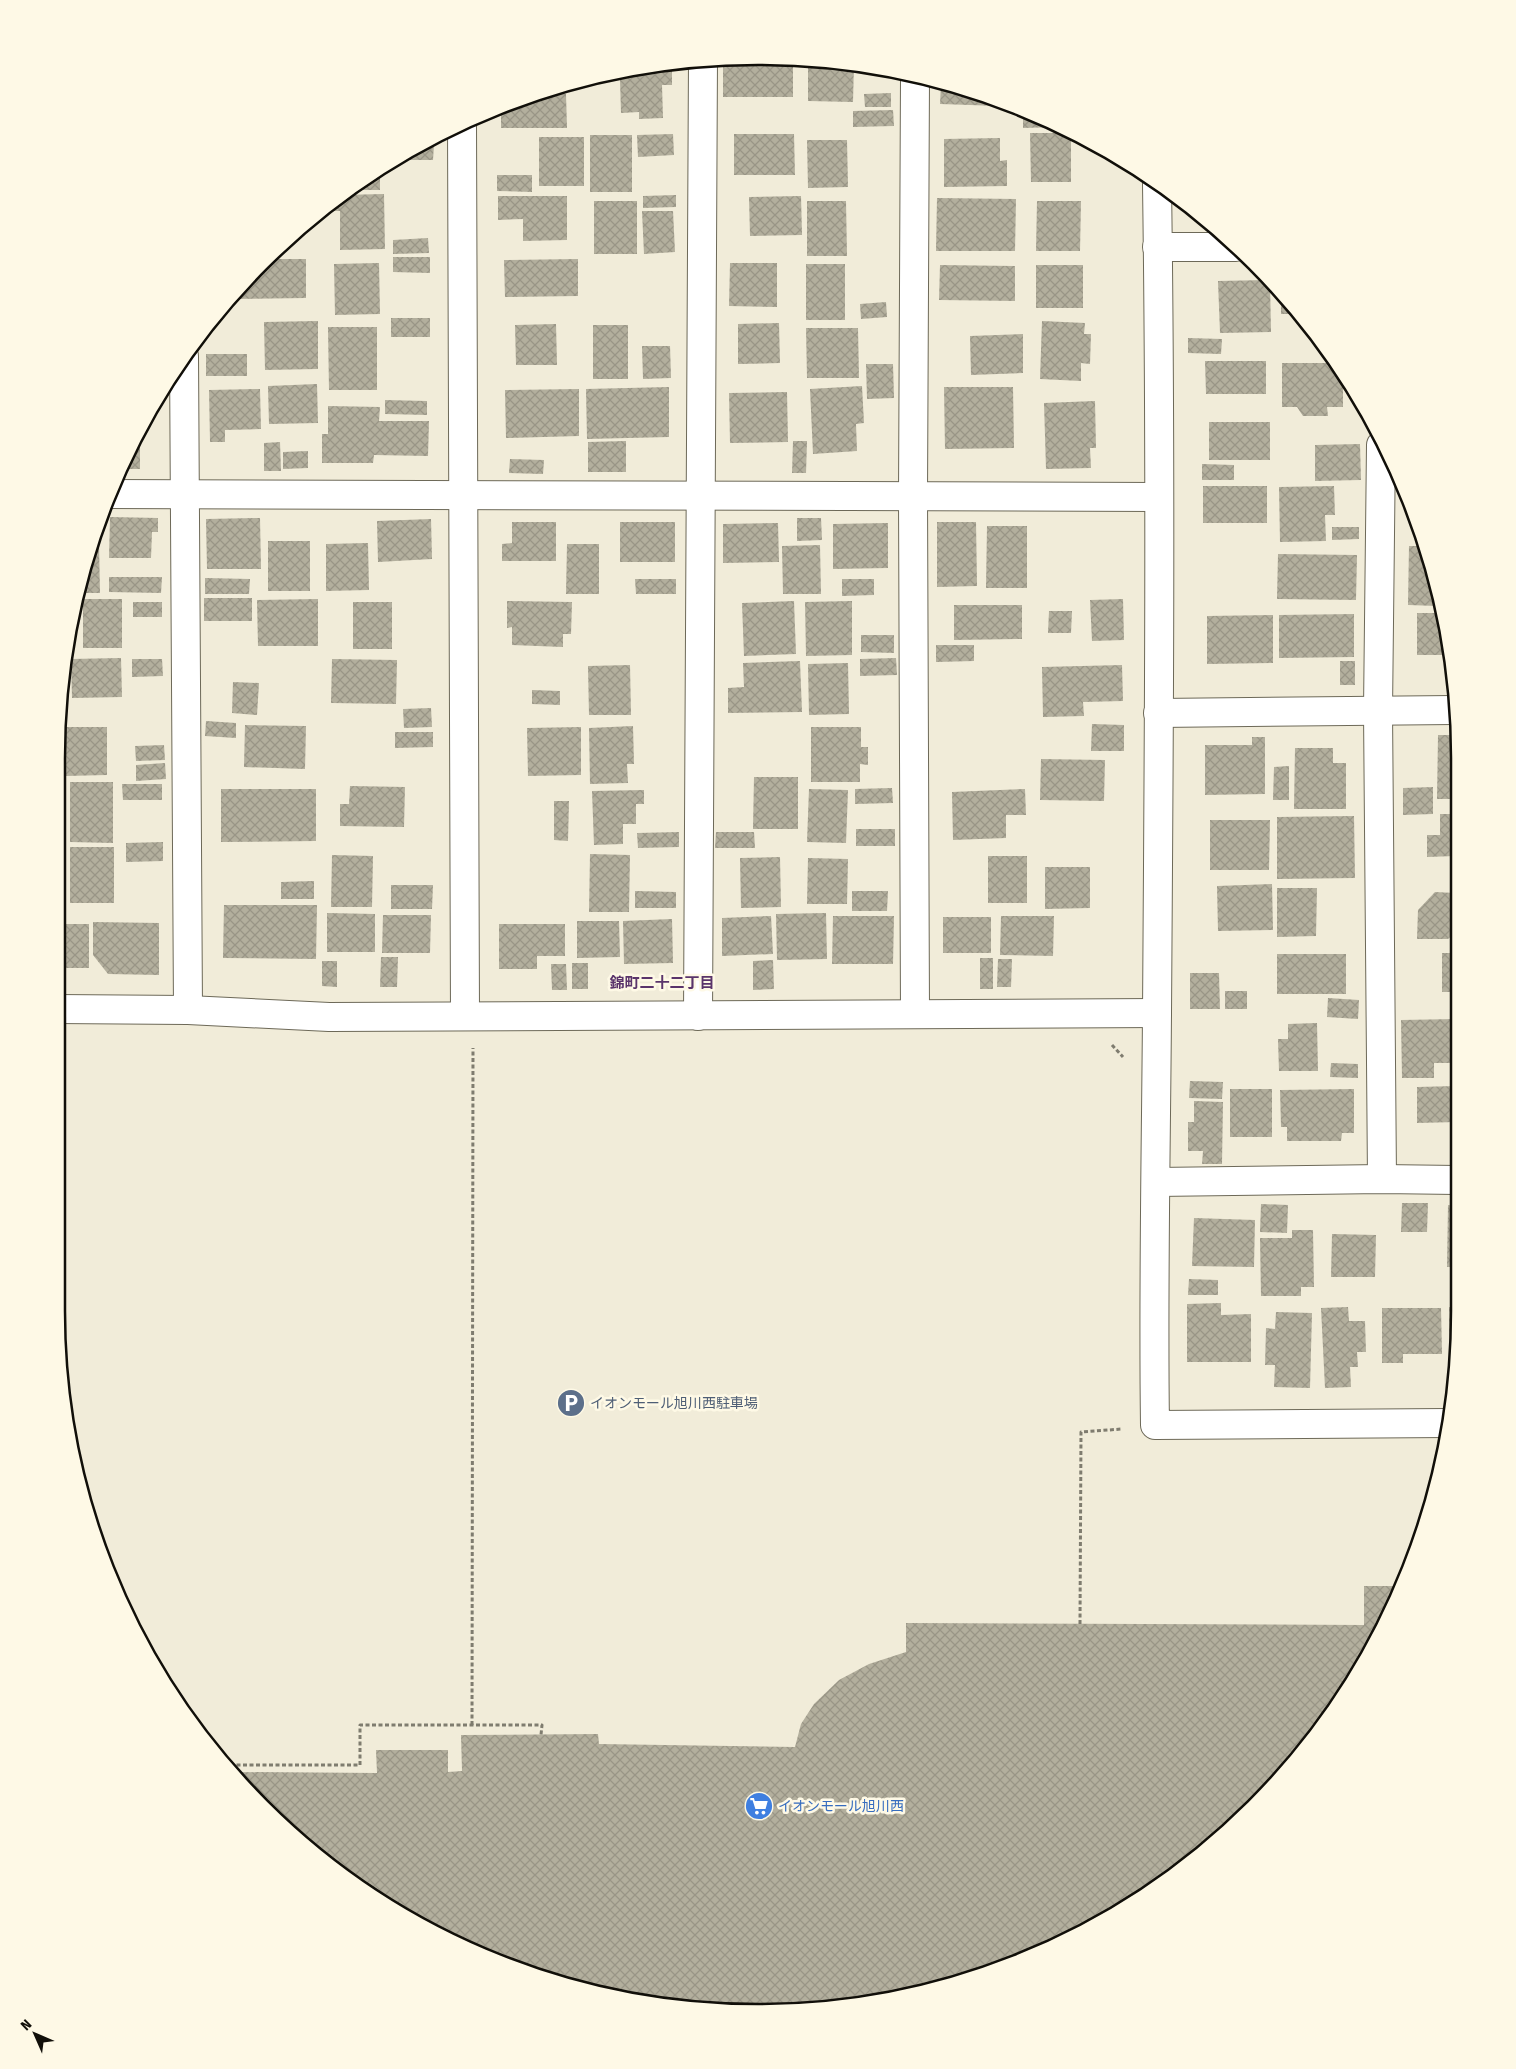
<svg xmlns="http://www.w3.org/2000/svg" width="1516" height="2069" font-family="'Fira Sans Condensed','Noto Sans JP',sans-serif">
<defs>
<pattern id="building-cross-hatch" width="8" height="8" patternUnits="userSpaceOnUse" patternTransform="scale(1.25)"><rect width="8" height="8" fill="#b3af9d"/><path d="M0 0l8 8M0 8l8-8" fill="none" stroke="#999586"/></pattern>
</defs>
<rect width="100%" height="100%" fill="#f1ecd9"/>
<g fill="url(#building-cross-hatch)">
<path d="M723 58 793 60V97H723Z"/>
<path d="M808 61 854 63 853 102 808 101Z"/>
<path d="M672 64V85H662L663 118 639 119V112L621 113 620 80 583 82V79Z"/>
<path d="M941 83 983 93 1000 101 999 106 940 104Z"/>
<path d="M891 93V107H865L864 94Z"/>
<path d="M539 94H566L567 128H501V109Z"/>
<path d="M893 110 894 126 853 127V111Z"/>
<path d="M1023 111 1051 124 1058 127 1023 128Z"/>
<path d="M1030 133H1071V182H1031Z"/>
<path d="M673 134 674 155 638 157 637 135Z"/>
<path d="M734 134H794L795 175H734Z"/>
<rect x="590" y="135" width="42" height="57"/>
<rect x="539" y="137" width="45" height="49"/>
<path d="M1000 138V161L1007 160V186L944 187V139Z"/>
<path d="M807 140H847L848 187 808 188Z"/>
<path d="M1087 140 1096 145 1105 148 1087 149Z"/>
<path d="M421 145H434L433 160H397Z"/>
<path d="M380 171V190H350Z"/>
<path d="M497 175H532V192L497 191Z"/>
<path d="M384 194 385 249 340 250V211H332V201L341 195Z"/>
<path d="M676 195V207L643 208V196Z"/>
<path d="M498 196H567V240L523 241V219L498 220Z"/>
<path d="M801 196 802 235 750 236 749 197Z"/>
<path d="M937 198 1016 199 1015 251H936Z"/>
<rect x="594" y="201" width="43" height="53"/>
<path d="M807 201H846L847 256H807Z"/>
<path d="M1037 201H1081L1080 251H1036Z"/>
<path d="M642 211H673L675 252 644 254Z"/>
<path d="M428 238 429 253 393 254V240Z"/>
<path d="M393 257H430V273L393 272Z"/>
<path d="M269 259H306V298L228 299Z"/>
<path d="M578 259V296L505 297 504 260Z"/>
<path d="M379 263 380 314 335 315 334 264Z"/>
<path d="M730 263H777V307L729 306Z"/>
<rect x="806" y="264" width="39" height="56"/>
<path d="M940 265 1015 266V301L939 300Z"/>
<rect x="1036" y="265" width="47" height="43"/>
<path d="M1267 280 1270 283 1271 332 1220 333 1218 281Z"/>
<path d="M1281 294 1299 314H1281Z"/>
<path d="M886 302 887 317 861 319 860 304Z"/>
<rect x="391" y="318" width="39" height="19"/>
<path d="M318 321V369L265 370 264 322Z"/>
<path d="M1042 321 1085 323 1084 334H1091L1090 364 1081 363V381L1040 379Z"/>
<path d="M779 323 780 363 738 364V324Z"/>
<path d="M556 324 557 365H516L515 325Z"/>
<rect x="593" y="325" width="35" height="54"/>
<path d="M328 327H377V390H329Z"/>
<path d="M806 328H858L859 378H807Z"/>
<path d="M1023 334V373L971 375 970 336Z"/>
<path d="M1188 338 1222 339 1221 354 1188 353Z"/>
<path d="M642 346H670L671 378 643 379Z"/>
<rect x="206" y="354" width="41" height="22"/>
<path d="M1205 361H1266V394H1206Z"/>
<path d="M1282 363H1333L1343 379V407H1327L1328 416H1303L1297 407H1282Z"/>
<path d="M866 364H893L894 398 867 399Z"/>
<path d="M317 384 318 423 269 424 268 386Z"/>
<path d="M862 386 864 423 856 424 857 451 813 454 810 389Z"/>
<path d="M669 387V437L587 439 586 389Z"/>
<path d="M944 387H1013L1014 448 945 449Z"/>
<path d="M260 389 261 429 225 430V442H210L209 390Z"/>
<path d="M579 389V436L506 438 505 390Z"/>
<path d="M787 392 788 442 730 443 729 393Z"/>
<path d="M385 400 427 401V415L385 414Z"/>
<path d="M1095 401 1096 448H1090L1091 468 1046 469 1044 403Z"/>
<path d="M328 406 380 407 379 421H429L428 456 374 455 373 463H322V434H328Z"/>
<rect x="1209" y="422" width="61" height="38"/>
<path d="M140 432V469H121Z"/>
<path d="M626 441V472H588V442Z"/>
<path d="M793 441H807L806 473H792Z"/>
<path d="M280 442 281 471H264V443Z"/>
<path d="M1360 444 1361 480 1315 481V445Z"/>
<path d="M308 451V468L283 469V452Z"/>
<path d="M510 459 544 460 543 474 509 473Z"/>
<path d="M1202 464 1234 465V480H1202Z"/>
<rect x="1203" y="486" width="64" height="37"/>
<path d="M1334 486 1335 515H1325L1326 541 1280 542 1279 487Z"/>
<path d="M1410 506H1411L1416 527H1410Z"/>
<path d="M110 517 158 518V532H152L151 558H109Z"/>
<path d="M260 518 261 569H207L206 519Z"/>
<path d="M797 518H821L822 540 797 541Z"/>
<path d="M431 519 432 559 378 562 377 521Z"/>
<path d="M512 522H556V561H502V544L512 543Z"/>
<rect x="620" y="522" width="55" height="40"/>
<path d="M937 522H976L977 586 937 587Z"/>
<path d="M778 523 779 562 723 563V524Z"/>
<path d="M888 523V568L833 569V524Z"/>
<path d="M987 526H1027V588H986Z"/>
<path d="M1332 527H1359V539L1332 540Z"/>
<rect x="268" y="541" width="42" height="50"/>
<path d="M368 543 369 590 326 591V544Z"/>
<path d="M91 544H99L100 593H78L80 577Z"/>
<path d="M567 544H599V594H566Z"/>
<path d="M820 545 821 594H783L782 546Z"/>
<path d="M1409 546H1421L1437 606 1408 605Z"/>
<path d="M1278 554 1357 555 1356 600 1277 599Z"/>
<path d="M109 577H162L161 593 109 592Z"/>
<path d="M205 578 250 579 249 594H205Z"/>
<path d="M635 579H676V594H636Z"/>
<path d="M842 579H874V595L842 596Z"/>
<rect x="204" y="598" width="48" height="23"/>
<rect x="83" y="599" width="39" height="49"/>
<path d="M318 599V646H258L257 600Z"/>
<path d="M1123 599 1124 640 1092 641 1090 600Z"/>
<path d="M507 601 572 602 571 634H563V647L512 645V627L507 628Z"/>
<path d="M794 601 796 654 744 656 742 603Z"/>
<path d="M852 601V655L806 656 805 602Z"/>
<rect x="133" y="602" width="29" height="15"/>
<rect x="353" y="602" width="39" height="47"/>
<path d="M954 605H1022V639L954 640Z"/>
<path d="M1049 611H1072L1071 633H1048Z"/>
<path d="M1417 613H1439L1451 655H1417Z"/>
<path d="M1354 614V657L1279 658V615Z"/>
<path d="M1273 615V663L1207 664V616Z"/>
<path d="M861 635H894V653L861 652Z"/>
<path d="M936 645H974V661L936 662Z"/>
<path d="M121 658 122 697 72 698 71 659Z"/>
<path d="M896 658 897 675 860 676V659Z"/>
<path d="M132 659H162L163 676 132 677Z"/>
<path d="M332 659 397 660 396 704 331 703Z"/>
<path d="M800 661 802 712 728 713V688L744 687 743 663Z"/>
<rect x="1340" y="661" width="15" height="24"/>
<path d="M848 663 849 714 809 715 808 664Z"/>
<path d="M630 665 631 715H589L588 666Z"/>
<path d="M1122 665 1123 701 1083 702 1084 716 1043 717 1042 667Z"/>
<path d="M233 682 259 683 257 715 232 713Z"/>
<path d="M532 690 560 691V705L532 704Z"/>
<path d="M431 708 432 727 404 728 403 709Z"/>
<path d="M206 721 236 723V738L205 736Z"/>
<path d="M1092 724 1124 725V751H1091Z"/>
<path d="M245 725 306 726 305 769 244 767Z"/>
<path d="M633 726 634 764H627L628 783 590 784 589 728Z"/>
<path d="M65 727H107V775L66 776Z"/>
<path d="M581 727V775L528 776 527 728Z"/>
<path d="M811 727H861V747H868V765L860 764V782H811Z"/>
<path d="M395 732H433V747L395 748Z"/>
<path d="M1438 735H1454L1455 799H1437Z"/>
<path d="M1252 737H1265V794L1205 795V745H1252Z"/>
<path d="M164 745 165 760 136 761 135 746Z"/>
<path d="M1295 748H1333V763H1346V809H1294Z"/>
<path d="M1041 759 1105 760 1104 801 1040 800Z"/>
<path d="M165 763 166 779 136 781V765Z"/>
<path d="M1289 766V800H1273L1274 767Z"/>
<path d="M754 777H798V829H753Z"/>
<path d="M70 782H113V843L70 842Z"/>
<path d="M122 784H162V800H123Z"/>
<path d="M350 786 405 787 404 827 340 826V804H349Z"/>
<path d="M1433 787V814L1403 815V788Z"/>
<path d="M892 788 893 803 855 804V789Z"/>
<path d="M221 789H316V841L221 842Z"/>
<path d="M809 789 848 790 846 843 807 842Z"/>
<path d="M1025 789 1026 815H1006V838L953 840 952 792Z"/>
<path d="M644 790V804H636V824H623V844L594 845 592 791Z"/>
<path d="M554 801H569L568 841 554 840Z"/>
<path d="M1440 814H1455V856L1427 857V835H1440Z"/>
<path d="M1354 816 1355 878 1277 879V817Z"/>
<path d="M1210 820H1270L1269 870H1210Z"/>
<rect x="856" y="829" width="39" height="17"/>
<path d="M679 832V847L638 848 637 833Z"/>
<path d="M716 832H754L755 848H715Z"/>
<path d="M163 842V861L126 862V843Z"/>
<rect x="70" y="847" width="44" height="56"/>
<path d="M590 854 630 855 629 912H589Z"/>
<path d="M332 855 373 856 372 907H331Z"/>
<rect x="988" y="856" width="39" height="47"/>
<path d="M780 857 781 907 741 908 740 858Z"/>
<path d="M808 858 848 859 847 904H807Z"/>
<path d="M1045 867H1090V908L1045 909Z"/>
<path d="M314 881V899H281V882Z"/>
<path d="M1272 884 1273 930 1218 931 1217 886Z"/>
<path d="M391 885H433L432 909H391Z"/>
<path d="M1277 888H1317L1316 936 1277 937Z"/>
<path d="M635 891 676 892V908H635Z"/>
<path d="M852 891H888L887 911H852Z"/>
<path d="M1435 892 1455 893V933L1448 939H1417L1418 910Z"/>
<path d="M224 905H317L316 959 223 958Z"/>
<path d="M327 913 375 914V952H327Z"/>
<path d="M826 913 827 959 777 960 776 914Z"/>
<path d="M383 915H431L430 953H382Z"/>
<path d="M771 916 773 954 722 956V918Z"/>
<path d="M833 916H894L893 964H832Z"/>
<path d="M1001 916H1054L1053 956 1000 955Z"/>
<rect x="943" y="917" width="48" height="36"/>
<path d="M672 919 673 963 624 964 623 921Z"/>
<path d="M577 921H619L620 957 577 958Z"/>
<path d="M93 922 159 923V975L108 974 93 955Z"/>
<rect x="56" y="924" width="33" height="44"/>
<path d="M499 924H565V956H537V969H499Z"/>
<rect x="1442" y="953" width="14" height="39"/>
<rect x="1277" y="954" width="69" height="40"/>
<path d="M381 957H398L397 987H380Z"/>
<rect x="980" y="958" width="13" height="31"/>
<path d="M998 959H1012L1011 987H997Z"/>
<path d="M773 960 774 989 753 990V961Z"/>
<path d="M322 961H337V987L322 986Z"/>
<rect x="572" y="963" width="16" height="26"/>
<path d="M551 964H566L567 990H552Z"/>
<path d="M1190 973H1219L1220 1009H1190Z"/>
<rect x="1225" y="991" width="22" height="18"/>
<path d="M1328 998 1359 1000 1358 1019 1327 1017Z"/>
<path d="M1456 1019V1063H1434V1078H1402L1401 1020Z"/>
<path d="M1317 1023 1318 1071H1279L1278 1039H1288V1024Z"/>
<path d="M1331 1063 1358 1064V1078L1330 1077Z"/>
<path d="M1190 1081 1223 1082 1222 1099 1189 1098Z"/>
<path d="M1456 1086 1457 1122 1417 1123V1087Z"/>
<rect x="1230" y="1089" width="42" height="48"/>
<path d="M1354 1089V1133H1342L1341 1141H1287V1127H1281L1280 1090Z"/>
<path d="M1194 1101 1223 1102 1222 1164H1202L1203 1151H1188V1122H1194Z"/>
<path d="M1402 1203H1428L1427 1232H1401Z"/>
<path d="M1261 1204 1288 1205 1287 1233 1260 1232Z"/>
<path d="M1448 1205 1457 1206 1458 1267H1447Z"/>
<path d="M1194 1218 1255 1220 1254 1267 1192 1266Z"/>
<path d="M1292 1230H1313L1314 1287H1301V1296H1261L1260 1238H1292Z"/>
<path d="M1332 1234 1376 1235 1375 1277H1331Z"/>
<path d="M1189 1279 1218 1280V1295H1188Z"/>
<path d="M1221 1303V1315L1251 1314V1362H1187V1304Z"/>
<path d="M1348 1307 1349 1321H1365L1366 1352H1357L1358 1367H1350L1351 1387 1325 1388 1321 1308Z"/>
<rect x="1449" y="1307" width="9" height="42"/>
<path d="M1382 1308H1441L1442 1354H1403V1363H1382Z"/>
<path d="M1276 1312 1312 1313 1310 1388 1274 1387 1275 1365H1265L1266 1328 1275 1329Z"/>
<path d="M1364 1586H1401L1387 1622 1286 1773 1185 1868 1027 1959 849 2007 758 2013 621 1999 448 1941 295 1838 237 1772 377 1773 376 1750H448V1772L462 1771 461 1735 598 1734 599 1744 795 1747 801 1724 814 1704 839 1680 869 1664 906 1652V1623L1364 1625Z"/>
</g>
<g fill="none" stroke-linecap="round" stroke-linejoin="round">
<defs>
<g id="street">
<path d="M462 123 465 1015"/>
<path d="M1157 184C1161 461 1159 737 1157 1013 1156 1150 1153 1287 1155 1425L1447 1423"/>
<path d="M1157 247H1236"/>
<path d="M184 356 188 1010"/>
<path d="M1381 445 1378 711 1382 1179"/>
<path d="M108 494 1159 497"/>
<path d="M1158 713 1454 710"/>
<path d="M56 1009 188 1010 329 1017 1157 1013"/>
<path d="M915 1013 913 496 915 78"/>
<path d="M698 1016 703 59"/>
<path d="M1156 1182 1382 1179 1457 1180"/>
</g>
</defs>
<use href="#street" stroke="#6d6958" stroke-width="30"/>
<g stroke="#7f7c6f" stroke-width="3" stroke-dasharray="4 2.5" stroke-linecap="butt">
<path d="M1112 1045 1123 1057"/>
<path d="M1080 1624 1081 1432 1122 1429"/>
<path d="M472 1725 473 1048"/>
<path d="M230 1765H360V1725H542L541 1735"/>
</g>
<use href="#street" stroke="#fff" stroke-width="28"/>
</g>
<defs>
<symbol id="parking-disc" viewBox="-11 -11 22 22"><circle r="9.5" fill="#5c6f8a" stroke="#fef9e6"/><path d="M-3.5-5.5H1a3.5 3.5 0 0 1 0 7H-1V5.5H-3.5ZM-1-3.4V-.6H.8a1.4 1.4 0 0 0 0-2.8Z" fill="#fff"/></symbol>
<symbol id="supermarket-disc" viewBox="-11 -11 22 22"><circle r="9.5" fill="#3f7fe0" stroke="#fef9e6"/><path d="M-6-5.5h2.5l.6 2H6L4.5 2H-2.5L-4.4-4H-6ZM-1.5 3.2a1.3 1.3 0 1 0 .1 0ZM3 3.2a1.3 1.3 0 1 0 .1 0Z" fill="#fff"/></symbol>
</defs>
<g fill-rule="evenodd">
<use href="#parking-disc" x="555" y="1387" width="32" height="32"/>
<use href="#supermarket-disc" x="743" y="1790" width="32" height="32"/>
</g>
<g text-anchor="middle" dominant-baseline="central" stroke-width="5" stroke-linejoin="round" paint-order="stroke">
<g font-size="14" fill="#4e5e75" stroke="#fef9e6" text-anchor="start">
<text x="590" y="1403">イオンモール旭川西駐車場</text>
</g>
<g font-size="14" fill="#366cbe" stroke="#fef9e6" text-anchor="start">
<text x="778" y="1806">イオンモール旭川西</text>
</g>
<g font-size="15" font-weight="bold" fill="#5a346b" stroke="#fef9e6">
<text x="662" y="983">錦町二十二丁目</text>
</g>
</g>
<path d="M0 0H1516V2069H0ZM758 65H758A693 693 0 0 1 1451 758V1311A693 693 0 0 1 758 2004H758A693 693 0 0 1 65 1311V758A693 693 0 0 1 758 65Z" fill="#fef9e6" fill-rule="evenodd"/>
<path fill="none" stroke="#110f09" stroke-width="2.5" d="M758 65H758A693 693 0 0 1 1451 758V1311A693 693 0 0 1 758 2004H758A693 693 0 0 1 65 1311V758A693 693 0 0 1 758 65Z"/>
<g transform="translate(35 2034) rotate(315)" stroke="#fef9e6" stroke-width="4" paint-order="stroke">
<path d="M0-4L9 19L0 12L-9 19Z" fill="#110f09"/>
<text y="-8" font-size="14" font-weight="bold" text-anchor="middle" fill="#110f09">N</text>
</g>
</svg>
